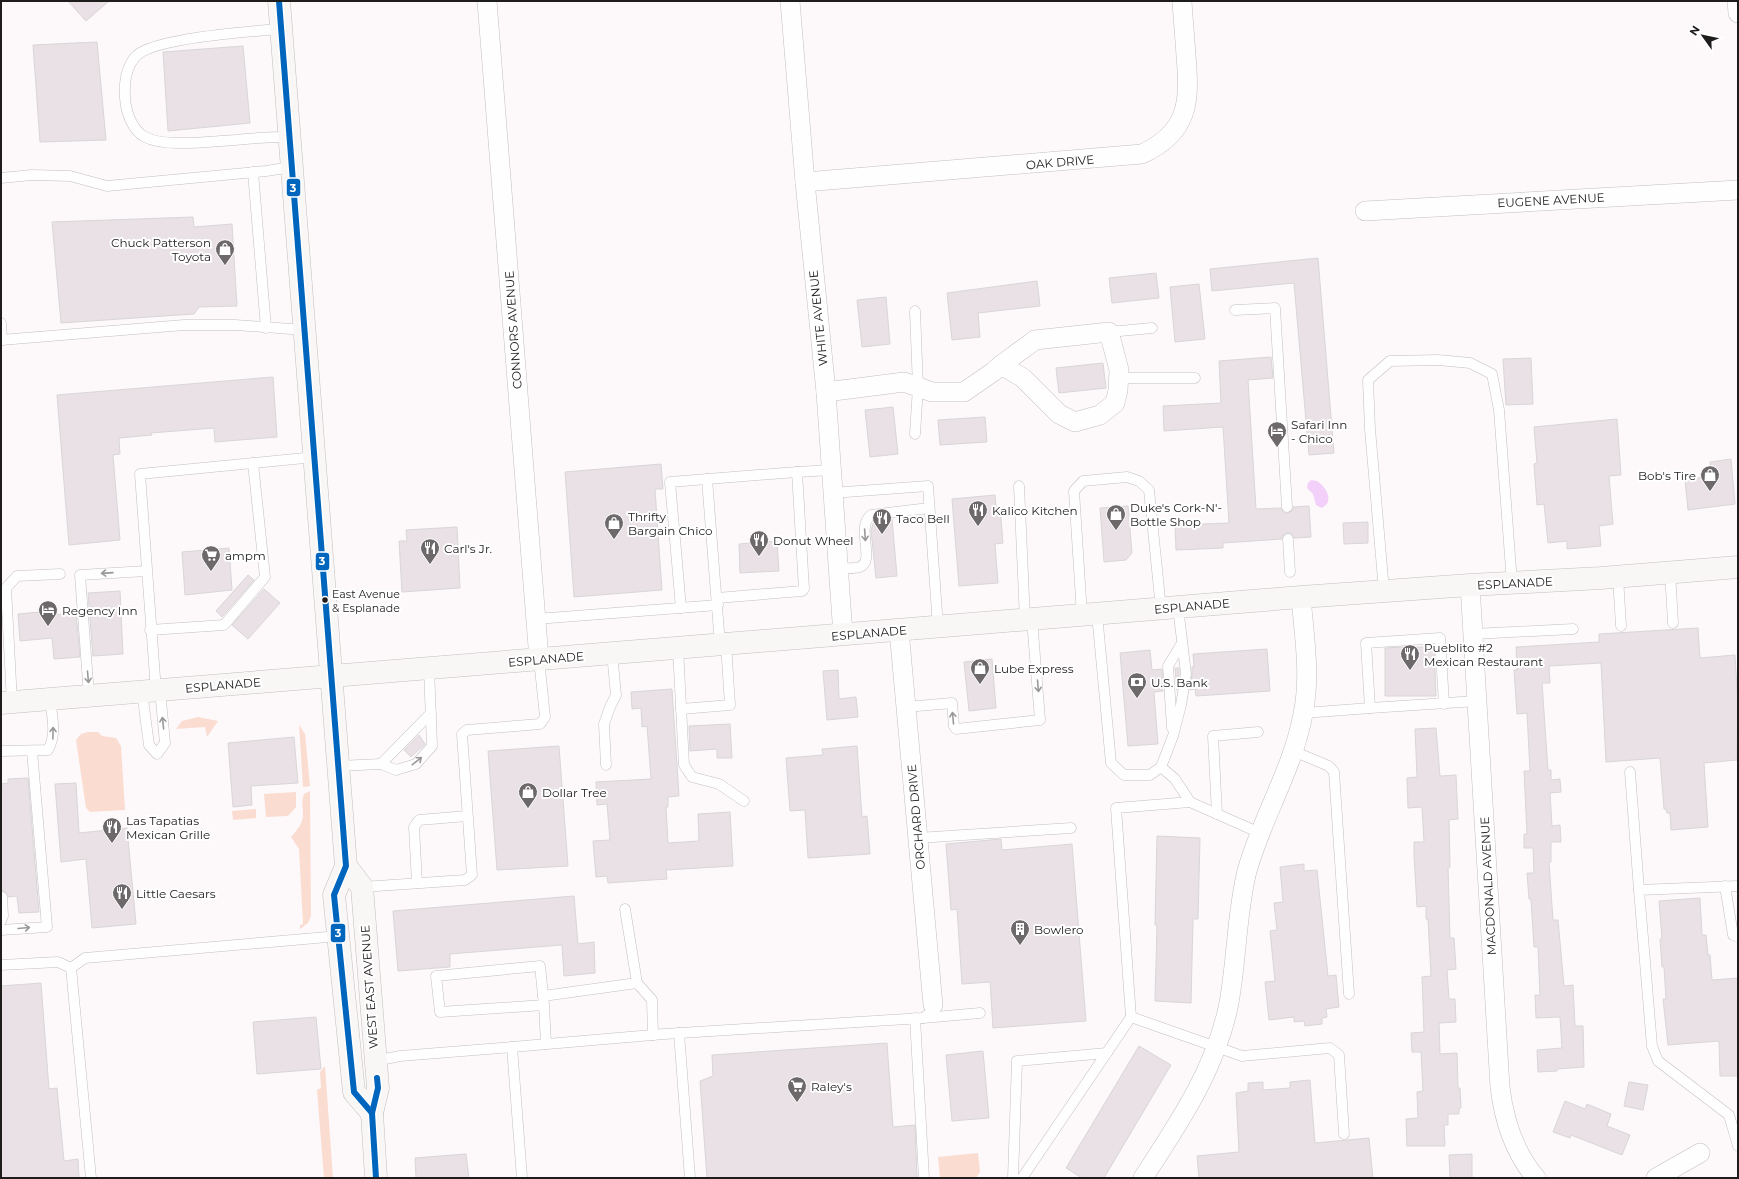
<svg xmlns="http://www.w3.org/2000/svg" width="1739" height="1179" font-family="Montserrat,sans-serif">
<rect width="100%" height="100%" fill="#fdf9fa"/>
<g fill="#fbdcd1">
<path d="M198 717 218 721 207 737 205 727 176 729 182 721Z"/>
<path d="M299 725 305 734 310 786 303 787Z"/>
<path d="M88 732H98L102 736 116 738 121 746 125 810 90 812 86 808 76 740 81 734Z"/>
<path d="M310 791 311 916 308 923 300 929V925L303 924 299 849 291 837C297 830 303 824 303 814 303 807 301 801 304 794Z"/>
<path d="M296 792V807L288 816 266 817 264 794Z"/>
<path d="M256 809V818L233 820 232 811Z"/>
<path d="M325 1066 333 1178H324L317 1090 321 1088 320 1072Z"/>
<path d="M978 1153 980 1172 976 1178H940L938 1157Z"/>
</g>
<path fill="#f2d0fa" d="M1311 480 1317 481C1326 487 1335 501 1322 508L1316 505 1313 494 1307 488 1308 483Z"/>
<g fill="#e9e1e5" stroke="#d9d6d7">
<path d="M68 1H109L86 21Z"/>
<path d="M97 42 106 140 40 142 33 45Z"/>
<path d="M243 46 250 123 168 131 163 52Z"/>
<path d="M193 217 194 227 232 224 237 306 199 307 194 314 61 323 52 222Z"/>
<path d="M1318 258 1334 453 1309 455 1294 283 1212 291 1210 269Z"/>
<path d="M1156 273 1159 298 1112 303 1109 278Z"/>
<path d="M1037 281 1040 306 978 313 980 337 952 340 947 293Z"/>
<path d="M1199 284 1205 339 1175 342 1170 287Z"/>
<path d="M886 297 890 344 862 347 857 300Z"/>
<path d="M1271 357 1273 378 1248 380 1256 509 1281 508 1284 513H1288L1293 510V507L1309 506 1311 537 1294 538 1291 533H1287L1282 536V539L1223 543V548L1176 550 1175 525 1229 523 1223 427 1164 431 1163 406 1221 403 1219 361Z"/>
<path d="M1531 358 1533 404 1506 405 1503 359Z"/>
<path d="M1103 363 1106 388 1059 393 1056 368Z"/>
<path d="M273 377 277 437 215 442 214 428 151 433 152 435 119 438 120 454 113 455 120 540 69 545 57 395Z"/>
<path d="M893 407 898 454 870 457 865 410Z"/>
<path d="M985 417 987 442 940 445 938 420Z"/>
<path d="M1617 419 1621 475 1609 476 1613 524 1599 526 1601 546 1567 549V541L1548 543 1544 504 1537 505 1534 464 1537 463 1534 427Z"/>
<path d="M1731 459 1735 504 1688 510 1685 480 1711 476 1710 462Z"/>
<path d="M661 464 663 489H655L662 590 574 597 565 472Z"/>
<path d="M995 495 996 507H1000L1003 543 995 544 998 583 959 586 952 499Z"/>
<path d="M1128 506 1132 553 1126 560 1104 562 1100 508Z"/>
<path d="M892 519 897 576 876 578 871 530 874 521Z"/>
<path d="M1368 522V543L1344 544 1343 523Z"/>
<path d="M457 527 460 588 402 592 399 541H407L406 530Z"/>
<path d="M777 541 779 571 740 573 739 544Z"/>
<path d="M229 548 232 590 185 595 182 552Z"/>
<path d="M248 575 254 580 222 617 216 611Z"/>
<path d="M264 589 280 603 248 639 232 625Z"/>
<path d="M120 591 123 654 93 656 88 593Z"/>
<path d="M39 612V616L76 613 80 657 54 659 52 638 20 641 18 614Z"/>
<path d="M1698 628 1700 658 1735 655 1738 704 1737 760 1704 763 1708 827 1671 830 1670 813H1667L1666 809H1664L1660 758 1606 762 1601 663 1549 666 1550 683H1542L1548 770H1551V780L1560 779 1561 792 1550 793 1552 826 1560 825 1561 842H1551V862H1549L1553 920H1558L1564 986 1573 985 1575 1026H1583L1584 1067 1557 1069V1071L1538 1072 1537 1050 1562 1048 1560 1017 1536 1018 1535 995H1540L1538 947H1534L1531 899H1529L1527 873H1534L1533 848H1524V834H1527L1524 771H1530L1527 713 1517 714 1514 670H1517L1516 647 1599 642V634Z"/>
<path d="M1403 647H1434L1436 696H1385V648Z"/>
<path d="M1267 649 1270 691 1196 696 1195 689 1190 690 1192 675V667H1194L1193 654Z"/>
<path d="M1150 650 1152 670 1162 669 1163 691 1154 692 1158 744 1128 746 1120 653Z"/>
<path d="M992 659 996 708 969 711 964 662Z"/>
<path d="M1175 668H1179V674L1177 690Z"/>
<path d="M838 670 839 699 856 697 858 717 827 720 823 671Z"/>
<path d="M672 689 679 796 668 797V807H666L668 843 699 841 698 814 730 812 733 866 666 870 667 879 608 883 607 876 596 877 593 841 610 840 607 804 597 805 596 782 651 779 647 726 642 727 641 708 632 709 631 692Z"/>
<path d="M730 724 732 758H717V749L690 751 689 726Z"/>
<path d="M1436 728 1440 776 1456 775 1458 819 1449 820 1450 867 1448 868 1450 938H1454L1456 969 1447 970 1449 999H1455L1456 1022 1439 1023 1440 1054 1457 1053 1458 1088H1460L1461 1108 1459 1109V1114H1448V1125H1444L1445 1146H1407L1406 1119 1418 1118 1417 1092 1423 1091 1421 1052H1412L1411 1033 1424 1032 1422 977 1431 976 1428 919H1426V906L1417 907 1414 855V842H1424L1422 807 1408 808 1407 778 1417 777 1415 729Z"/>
<path d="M419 735 425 744 411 757 404 750Z"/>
<path d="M294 737 298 783 251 786 252 805 233 807 228 743Z"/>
<path d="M559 746 568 866 497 870 488 751Z"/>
<path d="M857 746 862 817 867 816 870 854 808 858 805 810 790 811 786 758 823 755 822 749Z"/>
<path d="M28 778 39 912 19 913 17 896 8 897 5 891H1V784L8 783V779Z"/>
<path d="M76 783 79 833 127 828 136 924 92 928 86 859 61 862 55 784Z"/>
<path d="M1157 836 1200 838 1198 919H1193L1191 1003 1155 1001 1157 925H1155Z"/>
<path d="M1001 839 1002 850 1072 844 1086 1021 993 1028 990 982 962 984 957 909 951 910 946 844Z"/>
<path d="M1304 864V871L1317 870 1328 976 1336 975 1339 1007 1326 1009 1327 1017 1322 1018V1024L1305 1026 1304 1021 1294 1022V1017L1269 1020 1265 982 1275 981 1270 931 1277 930 1274 903 1283 902 1280 867Z"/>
<path d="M574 896 578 944 594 942 595 973 564 976 562 945 450 954V967L398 971 393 911Z"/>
<path d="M1700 898 1702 935H1706L1708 955H1710L1712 980 1738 978V1076H1720L1719 1041 1668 1045 1663 999H1666L1664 967H1662L1660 939H1662L1659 901Z"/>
<path d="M41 983 49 1089 57 1088 64 1161 78 1159 79 1178H1V986Z"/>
<path d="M316 1017 321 1069 257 1074 253 1022Z"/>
<path d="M887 1043 893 1127 915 1125 917 1178H707L700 1081 713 1076 712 1055Z"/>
<path d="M1139 1046 1171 1065 1104 1178H1082L1066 1168Z"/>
<path d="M983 1051 989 1118 952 1121 946 1055Z"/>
<path d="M1310 1080 1315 1143 1369 1138 1373 1178H1199L1197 1156 1239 1152 1236 1093 1248 1091V1083L1263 1082V1090L1290 1088V1082Z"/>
<path d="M1629 1082 1648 1085 1643 1110 1624 1106Z"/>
<path d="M1565 1101 1585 1109 1587 1104 1611 1114 1607 1126 1630 1135 1622 1155 1571 1135 1570 1138 1553 1132Z"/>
<path d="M466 1154 469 1178H416L415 1158Z"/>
<path d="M1472 1154V1178H1450L1449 1155Z"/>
</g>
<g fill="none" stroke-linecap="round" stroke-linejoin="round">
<defs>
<g id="service">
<path d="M281 29C253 31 153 38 136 56 126 67 124 84 125 98 126 112 132 130 145 137 166 148 212 141 235 140 254 138 272 137 290 137"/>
<path d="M253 172 266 328"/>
<path d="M1 178 32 175 70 176 107 186 266 171 292 167"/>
<path d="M1235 310 1275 308 1287 507"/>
<path d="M1 323 2 340"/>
<path d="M1109 332 1152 328"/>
<path d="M1 340 184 325H235L305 330"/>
<path d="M1118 378H1195"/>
<path d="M915 434 918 387 915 311"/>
<path d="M707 479 720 645"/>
<path d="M1019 486 1025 620"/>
<path d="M832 493 928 486 938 627"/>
<path d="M1288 539 1290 572"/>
<path d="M838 568C845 568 854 569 860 567 876 560 855 528 871 515L929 508"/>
<path d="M1670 572 1673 623"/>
<path d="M1618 577 1621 626"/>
<path d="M1384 591 1370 429 1368 380 1390 361 1438 360 1470 363 1492 374 1499 410 1512 583"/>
<path d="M717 598 802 591 804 589 797 472 831 470"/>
<path d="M681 608 670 482 797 472"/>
<path d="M1097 614 1111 763 1124 775H1150L1161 767 1173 736 1181 705 1186 674 1178 607"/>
<path d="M1082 615 1074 491 1083 481 1127 477 1139 481 1149 490 1161 609"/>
<path d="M536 619 718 605"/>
<path d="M150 630 224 625 265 577 253 463"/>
<path d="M1473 634 1573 629"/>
<path d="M678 648 684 765 692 777 719 784 744 801"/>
<path d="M156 691 140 474 315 457"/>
<path d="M142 692 149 745 157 754 165 743 160 690"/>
<path d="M89 696 80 575 146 571"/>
<path d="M12 702 6 588 17 576 60 574"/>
<path d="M1444 704 1440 638 1366 643 1370 708 1477 701"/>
<path d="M906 707 952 703 954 726 956 729 1040 720 1032 619"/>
<path d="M681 709 730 705 726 644"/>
<path d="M1304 713 1370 708"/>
<path d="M1172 728 1168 666 1182 643"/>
<path d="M1 751 48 750C57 734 52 717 50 699"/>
<path d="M1293 751 1329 766 1334 772 1349 994"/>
<path d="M381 764 431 713"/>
<path d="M606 765 604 724 610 707 616 695 612 653"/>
<path d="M338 766 381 764 396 770 416 764 432 746 429 668"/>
<path d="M1161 767 1175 779 1190 802 1260 833"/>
<path d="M1630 772 1639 890"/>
<path d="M1190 802 1116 808 1131 1017 1242 1056 1330 1048 1339 1055 1344 1134"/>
<path d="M1217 814 1213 736 1258 732"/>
<path d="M917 838 1071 828"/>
<path d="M417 883 414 827 419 820 467 816"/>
<path d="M1725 886 1733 935 1738 937"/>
<path d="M1738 886 1639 890 1652 1046 1658 1061 1729 1115 1738 1146"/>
<path d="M362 887 465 880 472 875 462 734 467 730 540 724 545 717 539 659"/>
<path d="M1 921 3 916 2 897"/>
<path d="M1 930 47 927 32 751"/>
<path d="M1 965 58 962 71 968"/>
<path d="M637 983 652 1000 653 1035"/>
<path d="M543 996 637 983 625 909"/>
<path d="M544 1005 440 1012 436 976 540 966 544 1005 546 1044"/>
<path d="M915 1018 924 1178"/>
<path d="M923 1018 980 1013"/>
<path d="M679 1033 690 1178"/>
<path d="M512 1047 664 1034 923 1018 930 1013 933 1005"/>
<path d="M375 1061 400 1056 512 1047 522 1178"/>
<path d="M91 1178 71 968 85 958 339 936"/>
<path d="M1013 1178 1017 1061 1107 1053"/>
<path d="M1022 1178 1131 1017"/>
</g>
<g id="minor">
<path d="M487 1 539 659"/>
<path d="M790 1 805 182 826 392 843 635"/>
<path d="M1737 1 1738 13"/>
<path d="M805 182 1142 154C1189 132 1190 102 1186 56 1185 38 1183 19 1182 1"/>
<path d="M1365 211 1738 190"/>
<path d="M1109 332 1119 370 1118 390 1115 403 1100 415 1075 422 1059 414 1023 378 1001 365 1035 340Z"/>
<path d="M826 392 904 382 932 392H964L993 372 1001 365"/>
<path d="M1470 585 1500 1087C1504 1121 1514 1152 1536 1178"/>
<path d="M899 630 933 1005"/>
<path d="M1143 1178C1178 1124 1214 1072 1228 1008 1237 963 1236 915 1247 871 1262 817 1293 769 1303 714 1311 676 1304 635 1301 597"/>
<path d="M1656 1178 1700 1153"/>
</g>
<g id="secondary">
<path d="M279 1 346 866 334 895 354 1092 372 1113"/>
<path d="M1 703 1301 597 1470 585 1601 578 1738 567"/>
<path d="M346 866 362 887 378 1088 372 1113 376 1178"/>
</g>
</defs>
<use href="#service" stroke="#c3bfc0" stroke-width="11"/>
<use href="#minor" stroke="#c3bfc0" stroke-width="20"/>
<use href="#secondary" stroke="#c3bfc0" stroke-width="23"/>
<use href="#service" stroke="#fffefe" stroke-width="10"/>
<use href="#minor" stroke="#fffefe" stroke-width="19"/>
<use href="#secondary" stroke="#f9f6f6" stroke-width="22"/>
<defs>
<g id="bus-1">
<path d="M279 1 346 866 334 895 354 1092 372 1113"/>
<path d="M376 1178 372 1113 378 1088 377 1078"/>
</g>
</defs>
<use href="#bus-1" stroke="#fff" stroke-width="9"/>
<use href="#bus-1" stroke="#0065bd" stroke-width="6"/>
</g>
<defs><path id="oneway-shaft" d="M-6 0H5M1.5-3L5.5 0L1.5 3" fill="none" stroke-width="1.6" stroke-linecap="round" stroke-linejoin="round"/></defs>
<g stroke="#9a9898">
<use href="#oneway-shaft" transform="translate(865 535) rotate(86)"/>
<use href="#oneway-shaft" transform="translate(107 573) rotate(176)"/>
<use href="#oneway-shaft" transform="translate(88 677) rotate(85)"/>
<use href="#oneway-shaft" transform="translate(1038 686) rotate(85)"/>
<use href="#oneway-shaft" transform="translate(953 718) rotate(-95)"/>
<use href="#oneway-shaft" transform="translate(163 723) rotate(-96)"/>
<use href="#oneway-shaft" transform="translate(53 733) rotate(-89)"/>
<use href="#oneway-shaft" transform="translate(417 761) rotate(-38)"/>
<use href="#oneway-shaft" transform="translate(24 928) rotate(-5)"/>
</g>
<defs>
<symbol id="shop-pin" viewBox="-11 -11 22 30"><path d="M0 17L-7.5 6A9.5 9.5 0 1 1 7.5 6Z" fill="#6d696a" stroke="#fff"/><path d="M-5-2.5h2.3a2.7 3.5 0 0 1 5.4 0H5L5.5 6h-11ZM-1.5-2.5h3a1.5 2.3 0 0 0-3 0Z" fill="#fff"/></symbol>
<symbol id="hotel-pin" viewBox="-11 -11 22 30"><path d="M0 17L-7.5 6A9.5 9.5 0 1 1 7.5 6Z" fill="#6d696a" stroke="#fff"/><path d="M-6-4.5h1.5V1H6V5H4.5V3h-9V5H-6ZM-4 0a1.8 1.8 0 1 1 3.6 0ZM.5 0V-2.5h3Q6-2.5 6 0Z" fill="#fff"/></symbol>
<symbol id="restaurant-pin" viewBox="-11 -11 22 30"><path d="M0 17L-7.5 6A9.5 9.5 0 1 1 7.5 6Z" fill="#6d696a" stroke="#fff"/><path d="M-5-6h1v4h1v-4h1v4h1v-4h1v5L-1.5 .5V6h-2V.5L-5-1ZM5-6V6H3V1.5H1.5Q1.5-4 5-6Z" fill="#fff"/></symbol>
<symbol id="supermarket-pin" viewBox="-11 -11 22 30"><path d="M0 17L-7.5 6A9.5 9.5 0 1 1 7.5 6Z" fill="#6d696a" stroke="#fff"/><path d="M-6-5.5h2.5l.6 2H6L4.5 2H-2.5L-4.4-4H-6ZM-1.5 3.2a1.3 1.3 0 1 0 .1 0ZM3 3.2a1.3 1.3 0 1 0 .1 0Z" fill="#fff"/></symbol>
<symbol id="bank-pin" viewBox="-11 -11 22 30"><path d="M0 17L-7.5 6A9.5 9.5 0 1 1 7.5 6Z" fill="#6d696a" stroke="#fff"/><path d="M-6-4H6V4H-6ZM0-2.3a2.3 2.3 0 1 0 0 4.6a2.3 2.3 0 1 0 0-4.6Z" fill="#fff"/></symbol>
<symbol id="building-pin" viewBox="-11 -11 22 30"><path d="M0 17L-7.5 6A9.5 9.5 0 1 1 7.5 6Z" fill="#6d696a" stroke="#fff"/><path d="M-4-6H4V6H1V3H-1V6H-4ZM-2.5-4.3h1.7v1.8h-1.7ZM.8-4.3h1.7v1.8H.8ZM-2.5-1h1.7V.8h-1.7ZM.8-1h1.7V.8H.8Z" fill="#fff"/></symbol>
</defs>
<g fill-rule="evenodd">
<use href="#shop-pin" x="214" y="238" width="22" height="30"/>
<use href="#hotel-pin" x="1266" y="420" width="22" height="30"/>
<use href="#shop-pin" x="1699" y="464" width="22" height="30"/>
<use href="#restaurant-pin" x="967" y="499" width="22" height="30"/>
<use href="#shop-pin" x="1105" y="503" width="22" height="30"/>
<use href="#restaurant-pin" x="871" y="507" width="22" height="30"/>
<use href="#shop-pin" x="603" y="512" width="22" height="30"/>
<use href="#restaurant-pin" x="748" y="529" width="22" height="30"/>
<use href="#restaurant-pin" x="419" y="537" width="22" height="30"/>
<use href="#supermarket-pin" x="200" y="544" width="22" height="30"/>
<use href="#hotel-pin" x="37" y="599" width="22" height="30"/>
<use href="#restaurant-pin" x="1399" y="643" width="22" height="30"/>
<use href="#shop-pin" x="969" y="657" width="22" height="30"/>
<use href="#bank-pin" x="1126" y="671" width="22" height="30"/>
<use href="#shop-pin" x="517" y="781" width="22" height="30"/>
<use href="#restaurant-pin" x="101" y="816" width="22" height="30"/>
<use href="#restaurant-pin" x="111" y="882" width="22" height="30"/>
<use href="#building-pin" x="1009" y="918" width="22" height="30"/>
<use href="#supermarket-pin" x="786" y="1075" width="22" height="30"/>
</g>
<circle fill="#1f1c1c" stroke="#fff" stroke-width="1.5" cx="325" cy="600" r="3.5"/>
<g text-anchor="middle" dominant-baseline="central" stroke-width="4" stroke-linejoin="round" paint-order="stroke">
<g font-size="11" fill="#1f1c1c" stroke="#fff" text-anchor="start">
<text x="332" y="594">East Avenue<tspan x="332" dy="14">&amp; Esplanade</tspan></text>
</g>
<g font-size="12" fill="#1f1c1c" stroke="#fff">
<text transform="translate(1060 162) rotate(-5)">OAK DRIVE</text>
<text transform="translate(1551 200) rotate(-3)">EUGENE AVENUE</text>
<text transform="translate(818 318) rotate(-96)">WHITE AVENUE</text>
<text transform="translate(513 330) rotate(-94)">CONNORS AVENUE</text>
<text transform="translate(1515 583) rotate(-3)">ESPLANADE</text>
<text transform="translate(1192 606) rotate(-5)">ESPLANADE</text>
<text transform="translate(869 633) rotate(-5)">ESPLANADE</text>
<text transform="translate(546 659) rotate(-5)">ESPLANADE</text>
<text transform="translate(223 685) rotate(-5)">ESPLANADE</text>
<text transform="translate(916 817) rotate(-95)">ORCHARD DRIVE</text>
<text transform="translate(1488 886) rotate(-93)">MACDONALD AVENUE</text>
<text transform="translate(369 987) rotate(-94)">WEST EAST AVENUE</text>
</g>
<g font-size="12" fill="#1f1c1c" stroke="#fff" text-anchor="start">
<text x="211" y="242" text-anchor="end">Chuck Patterson<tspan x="211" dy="14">Toyota</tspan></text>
<text x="1291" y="424">Safari Inn<tspan x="1291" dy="14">- Chico</tspan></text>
<text x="1696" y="475" text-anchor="end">Bob's Tire</text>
<text x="1130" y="507">Duke's Cork-N'-<tspan x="1130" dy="14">Bottle Shop</tspan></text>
<text x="992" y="510">Kalico Kitchen</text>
<text x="628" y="516">Thrifty<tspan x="628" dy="14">Bargain Chico</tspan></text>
<text x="896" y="518">Taco Bell</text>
<text x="773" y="540">Donut Wheel</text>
<text x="444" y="548">Carl's Jr.</text>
<text x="225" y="555">ampm</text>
<text x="62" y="610">Regency Inn</text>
<text x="1424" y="647">Pueblito #2<tspan x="1424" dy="14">Mexican Restaurant</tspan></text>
<text x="994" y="668">Lube Express</text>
<text x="1151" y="682">U.S. Bank</text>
<text x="542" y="792">Dollar Tree</text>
<text x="126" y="820">Las Tapatias<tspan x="126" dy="14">Mexican Grille</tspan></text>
<text x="136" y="893">Little Caesars</text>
<text x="1034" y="929">Bowlero</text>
<text x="811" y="1086">Raley's</text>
</g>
</g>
<g stroke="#fff" stroke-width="1.5">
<rect x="286" y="178" width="15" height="19" rx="4" fill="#0065bd"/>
<rect x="315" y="552" width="15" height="19" rx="4" fill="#0065bd"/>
<rect x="330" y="923" width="16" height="20" rx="4" fill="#0065bd"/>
</g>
<g font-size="11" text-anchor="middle" font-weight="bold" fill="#fff">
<text x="293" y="192">3</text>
<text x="322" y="565">3</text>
<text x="338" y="937">3</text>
</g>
<rect width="1739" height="1179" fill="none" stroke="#1f1c1c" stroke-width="4"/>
<g transform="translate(1703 36) rotate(303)" stroke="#ffffff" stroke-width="3" paint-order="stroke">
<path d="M0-3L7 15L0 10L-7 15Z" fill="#1f1c1c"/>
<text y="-6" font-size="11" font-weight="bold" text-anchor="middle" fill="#1f1c1c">N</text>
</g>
</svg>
